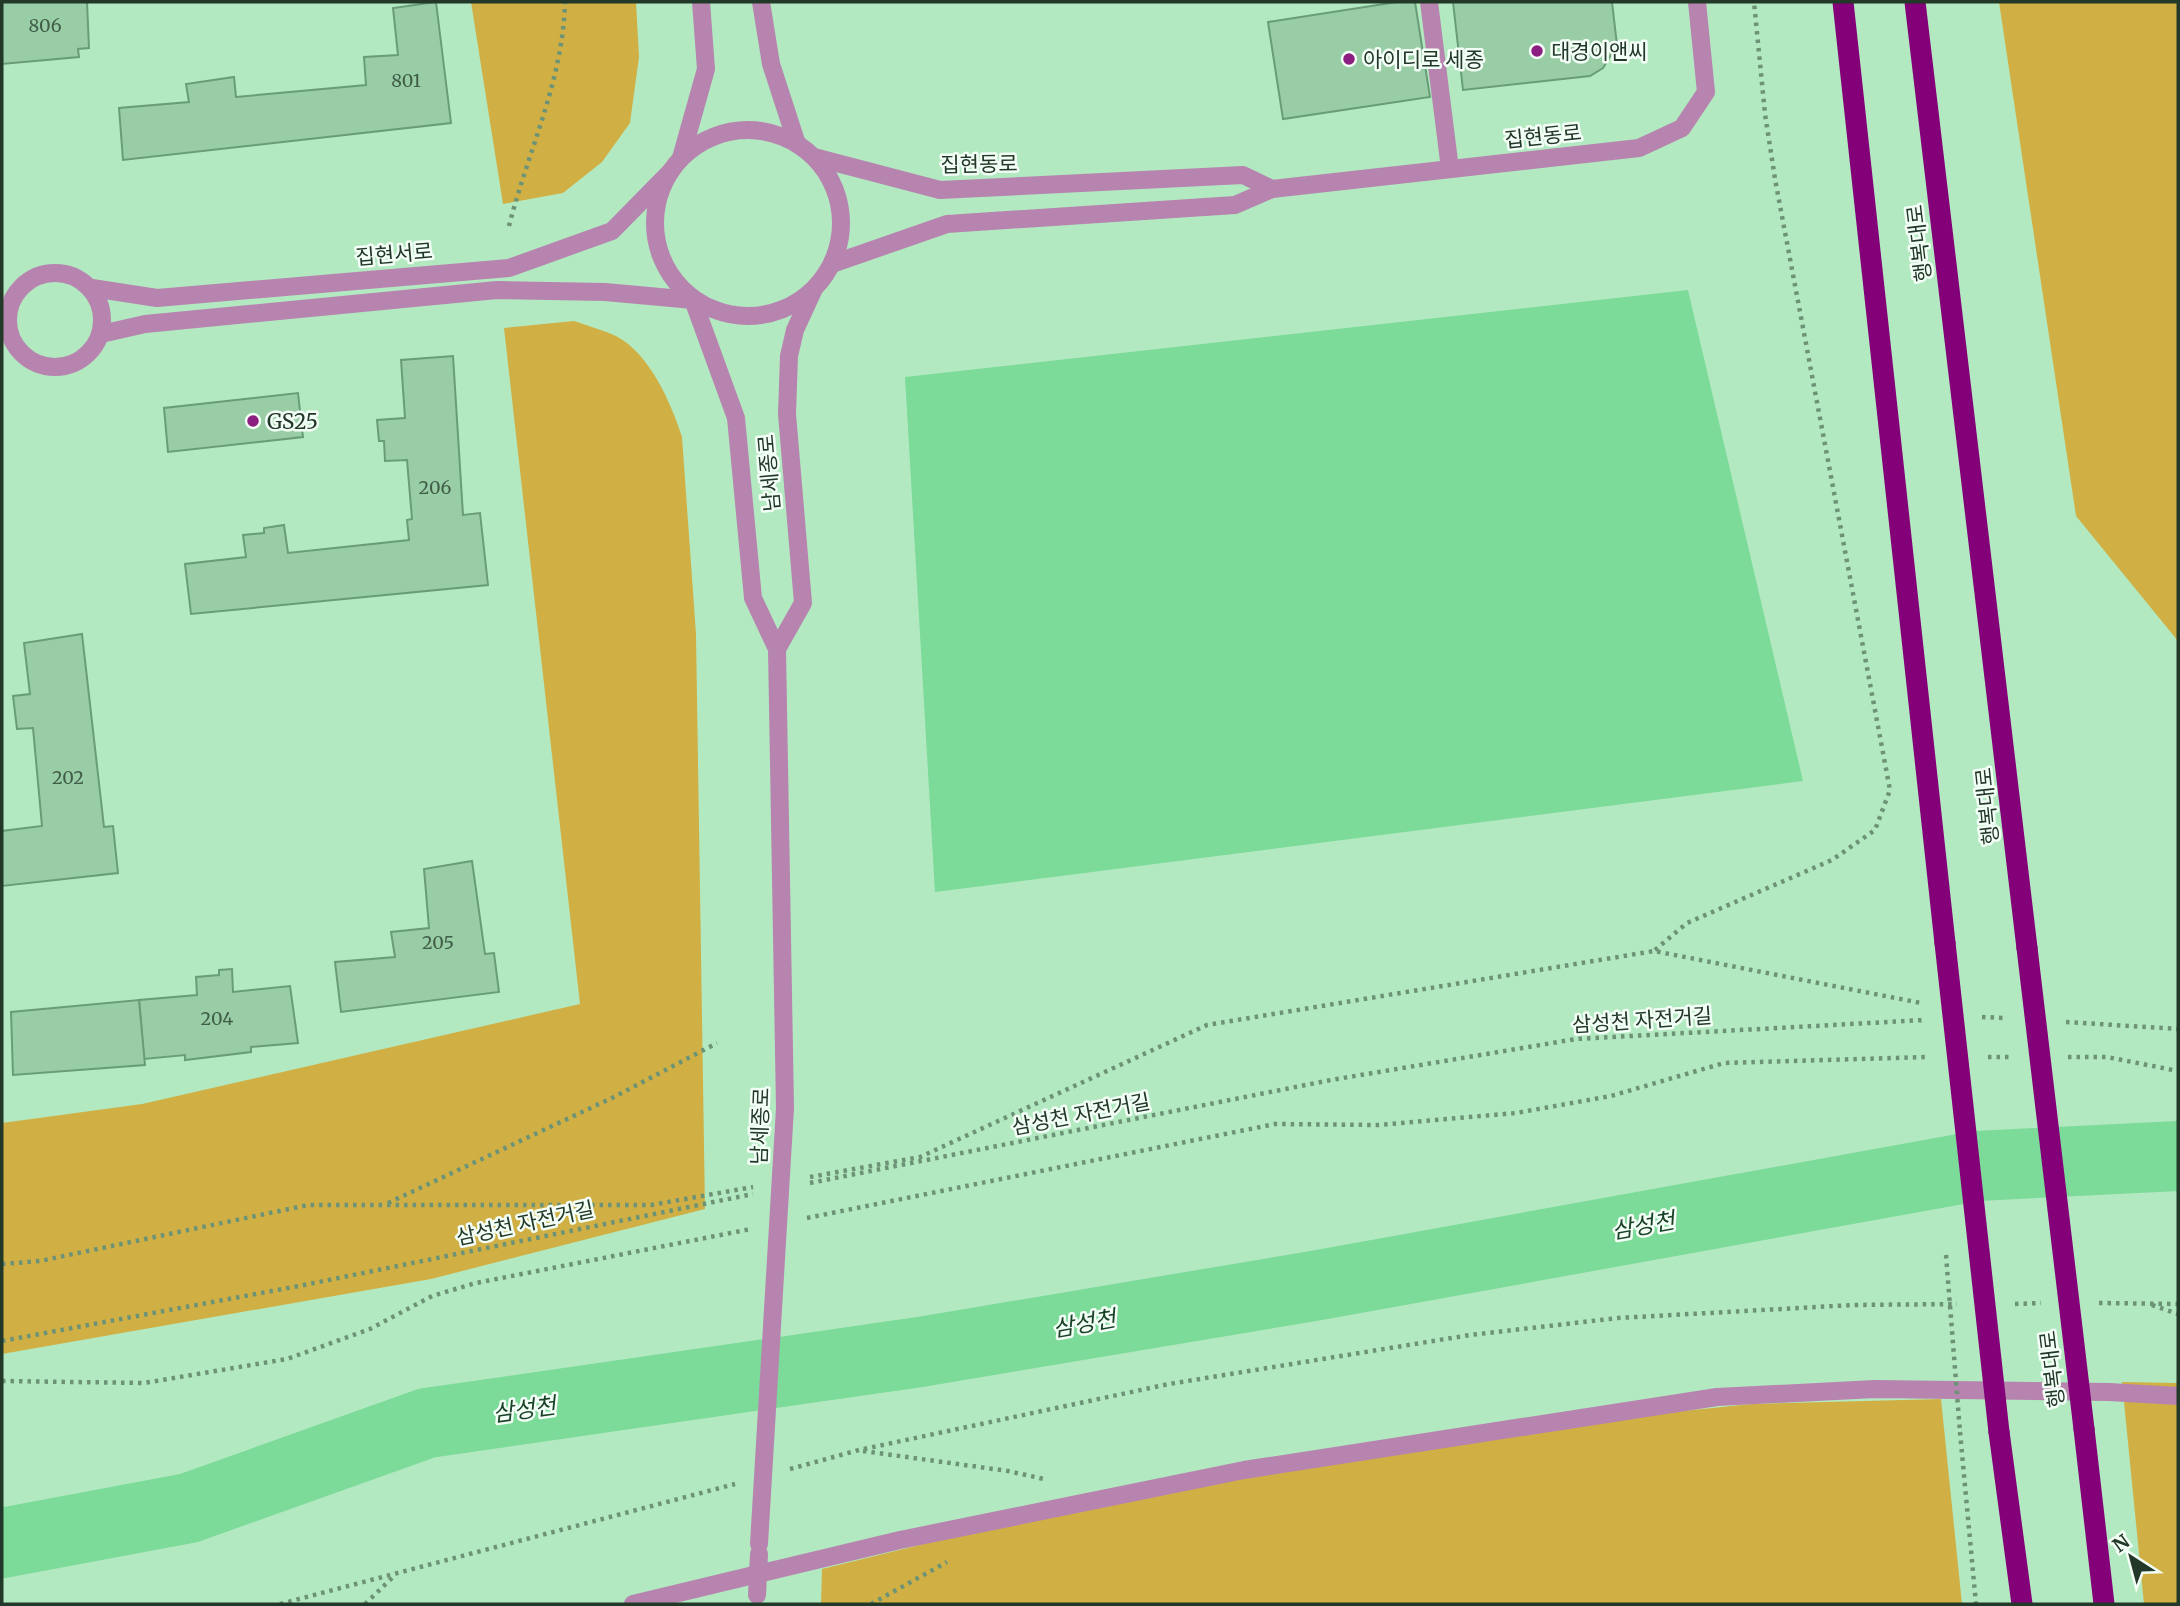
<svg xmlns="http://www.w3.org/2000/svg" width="2180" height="1606" font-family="Merriweather,'Noto Sans KR',serif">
<rect width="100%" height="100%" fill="#b3e9c1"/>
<g fill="#d0b045">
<path d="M471 2H636L639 57 630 123 602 162 563 193 503 204Z"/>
<path d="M1999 2H2178V641L2076 516Z"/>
<path d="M574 321C588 326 603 330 616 336 650 354 671 403 682 437L696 634 705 1209 431 1279 2 1354V1123L142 1104 580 1004 504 328Z"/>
<path d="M2122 1382 2178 1383V1604H2144Z"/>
<path d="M1941 1399 1962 1604H821L822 1569 1082 1505 1414 1439 1751 1404Z"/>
</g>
<path fill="#7cdb99" d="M1688 290 1803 781 935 892 905 377Z"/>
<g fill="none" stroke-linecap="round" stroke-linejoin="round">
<path stroke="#7cdb99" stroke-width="70" d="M2 1543 189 1508 427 1423 920 1352 1319 1285 1977 1166 2178 1156"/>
</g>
<g fill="#98cda6" stroke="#699d77" stroke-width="2">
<path d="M2 2H87L89 48 78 49 79 57 2 64Z"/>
<path d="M436 2 451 123 123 160 119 108 189 102 186 84 234 77 236 97 366 85 364 57 398 55 393 8Z"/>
<path d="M1397 2H1415L1430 97 1283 119 1268 22Z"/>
<path d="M1453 2H1612L1617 45 1603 68 1590 76 1463 90Z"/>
<path d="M453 356 463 515 480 513 488 585 191 614 185 564 246 557 243 535 264 533V528L284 525 288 553 409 540 407 520 412 519 407 460 385 461 384 441H379L377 420 405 418 401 360Z"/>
<path d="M298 393 303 437 168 452 164 408Z"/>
<path d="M82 634 104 827 113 826 118 873 2 886V831L42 826 33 728 17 729 13 696 30 694 24 643Z"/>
<path d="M472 861 485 954 494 953 499 992 341 1012 335 962 395 957 391 932 429 928 424 869Z"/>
<path d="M232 969 233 992 290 986 298 1043 251 1047V1052L185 1060V1055L144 1059 139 1000 197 995 196 977 219 975V970Z"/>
<path d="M139 1000 145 1065 13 1075 11 1012Z"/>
</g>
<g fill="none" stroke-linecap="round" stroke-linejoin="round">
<g stroke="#6d9377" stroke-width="4.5" stroke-dasharray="3.5 5" stroke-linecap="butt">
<path d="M509 226C528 151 563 81 565 2"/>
<path d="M1655 950 1687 923 1832 860 1875 830 1890 790 1775 179 1765 114 1754 2"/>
<path d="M1982 1017 2005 1018"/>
<path d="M2066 1022 2178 1029"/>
<path d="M1988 1057H2011"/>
<path d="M2068 1057H2107L2178 1071"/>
<path d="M810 1177 920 1157 1207 1025 1654 951 1921 1003"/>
<path d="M810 1183 1331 1080 1576 1039 1924 1020"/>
<path d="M388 1203 614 1097 717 1043"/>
<path d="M807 1218 1275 1124 1378 1125 1516 1113 1611 1096 1724 1063 1927 1057"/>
<path d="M2 1264 40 1261 308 1205H651L753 1187"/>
<path d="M2099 1303 2178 1304"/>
<path d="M2015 1304 2041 1303"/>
<path d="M2152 1305 2178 1314"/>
<path d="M2 1341 299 1286 753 1194"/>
<path d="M2 1381 144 1383 287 1359 370 1329 432 1296 476 1283 751 1229"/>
<path d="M1960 1432 1976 1604"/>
<path d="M863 1451 1008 1471 1044 1479"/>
<path d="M790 1469 859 1450 1169 1384 1470 1335 1618 1318 1853 1305 1957 1304"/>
<path d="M280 1604 735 1484"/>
<path d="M365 1604 392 1578"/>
<path d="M871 1604 947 1562"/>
</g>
<g stroke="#b784af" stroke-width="18">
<path d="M761 2 771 64 797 144"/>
<path d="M1429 2 1450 169"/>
<circle cx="748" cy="223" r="93"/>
<path d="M814 157 940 190 1243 175 1272 189"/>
<path d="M681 158 706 69 701 2"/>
<path d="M832 264 947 224 1235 205 1272 189 1639 148 1682 128 1706 92 1697 2"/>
<circle cx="55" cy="320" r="47"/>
<path d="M92 288 157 298 509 268 612 231 671 171"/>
<path d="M693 300 736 418 753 598 777 649 785 1108"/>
<path d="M101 334 145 324 497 290 605 292 693 300"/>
<path d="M777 649 803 603 787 414 789 356 795 330 813 291"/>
<path d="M633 1604 900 1540 1244 1470 1717 1397 1875 1389 2109 1392 2178 1396"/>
</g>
<g stroke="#830079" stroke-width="21">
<path d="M1843 2 1945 943"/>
<path d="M1915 2 2027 948"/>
<path d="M2084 1429 2104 1604"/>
<path d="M1999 1432 2022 1604"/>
</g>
<path stroke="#6d9377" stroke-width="4.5" stroke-dasharray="3.5 5" stroke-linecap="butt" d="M1946 1255 1960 1432"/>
<g stroke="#b784af" stroke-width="18">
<path d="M759 1544 785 1108"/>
<path d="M757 1595 759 1554"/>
</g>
<g stroke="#830079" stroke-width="21">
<path d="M1945 943 1999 1432"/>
<path d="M2027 948 2084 1429"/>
</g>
</g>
<g fill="#8c1e81" stroke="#f3fef6" stroke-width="2.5">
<circle cx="1537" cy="51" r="7"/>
<circle cx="1349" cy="59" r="7"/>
<circle cx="253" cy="421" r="7"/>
</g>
<g text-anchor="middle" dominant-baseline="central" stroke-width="5" stroke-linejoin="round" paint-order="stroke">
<g font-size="18" fill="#405d48">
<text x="45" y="25">806</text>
<text x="406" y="80">801</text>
<text x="435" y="487">206</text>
<text x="68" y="777">202</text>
<text x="438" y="942">205</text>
<text x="217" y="1018">204</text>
</g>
<g font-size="21" fill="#223828" stroke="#f3fef6" text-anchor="start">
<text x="1551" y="51">대경이앤씨</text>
<text x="1363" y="59">아이디로 세종</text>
<text x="267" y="421">GS25</text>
</g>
<g font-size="21" fill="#223828" stroke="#f3fef6">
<text transform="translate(1543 136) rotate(-6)">집현동로</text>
<text transform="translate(979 164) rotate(-1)">집현동로</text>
<text transform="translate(1919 243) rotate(-97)">행복대로</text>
<text transform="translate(394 254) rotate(-5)">집현서로</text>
<text transform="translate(769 473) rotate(-95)">남세종로</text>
<text transform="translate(1987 806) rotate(-96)">행복대로</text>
<text transform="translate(1642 1020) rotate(-4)">삼성천 자전거길</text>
<text transform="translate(1081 1114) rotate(-11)">삼성천 자전거길</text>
<text transform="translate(760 1126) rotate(-88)">남세종로</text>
<text transform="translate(525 1223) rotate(-12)">삼성천 자전거길</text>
<text transform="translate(2052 1369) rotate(-97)">행복대로</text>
</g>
<g font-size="23" font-style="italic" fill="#1a4227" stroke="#f3fef6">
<text transform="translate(1643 1225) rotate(-10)">삼성천</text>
<text transform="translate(1084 1323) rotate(-10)">삼성천</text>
<text transform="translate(524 1409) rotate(-8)">삼성천</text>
</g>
</g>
<rect width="2180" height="1606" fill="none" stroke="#223828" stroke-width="7"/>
<g transform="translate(2131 1557) rotate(324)" stroke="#f3fef6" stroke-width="5" paint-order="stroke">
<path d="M0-5L12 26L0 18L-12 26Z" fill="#223828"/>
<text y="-10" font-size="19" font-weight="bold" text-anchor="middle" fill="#223828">N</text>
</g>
</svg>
